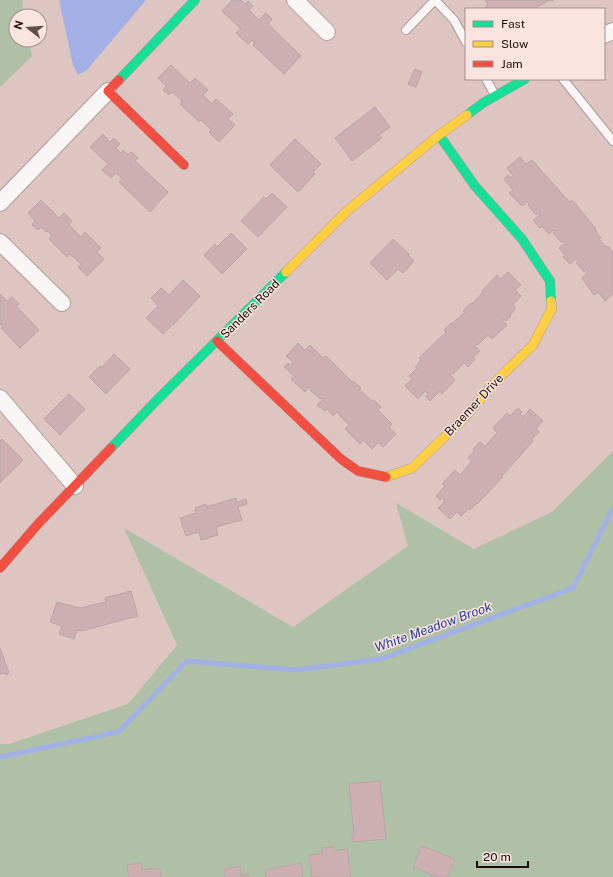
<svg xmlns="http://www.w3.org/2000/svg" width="613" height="877" font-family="'Public Sans',sans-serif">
<rect width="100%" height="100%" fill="#dec5c2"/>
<g fill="#afc0a6">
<path d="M0 0H22L24 16H16V40H29L32 56 0 87Z"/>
<path d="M613 451V877H0V744H9L128 704 177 645 124 528 293 627 408 546 396 503 474 549 552 512Z"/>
</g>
<path fill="#a2b0e6" d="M59 0H146L87 70 78 75 73 65Z"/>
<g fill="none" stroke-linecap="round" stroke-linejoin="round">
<path stroke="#a2b0e6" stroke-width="5" d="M0 757 118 732 187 661 296 670 381 659 573 588 613 508"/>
</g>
<g fill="#cdafb2" stroke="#b9a5a5">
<path d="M232 0H241L245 4 248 1 253 6 249 10 259 20 266 13 272 19 268 24 301 56 284 74 253 45 255 43 252 40 248 44 236 33 241 29 222 11Z"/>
<path d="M485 0H553V1L549 0 534 9H483L488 5Z"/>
<path d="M171 65 190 83 195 78 208 90 203 95 212 104 216 99 233 114 228 119 235 125 219 142 209 132 211 130 201 120 199 122 180 104 182 101 172 92 169 95 163 90 166 86 158 78Z"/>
<path d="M415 69 422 72 416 87 408 84Z"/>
<path d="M375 107 390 127 379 135 382 138 352 161 335 138Z"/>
<path d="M103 134 110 142 114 138 120 144 116 148 121 153 123 150 128 155 131 152 138 158 135 161 168 192 150 212 119 182 123 179 116 173 111 178 102 170 108 164 90 147Z"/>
<path d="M295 139 321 164 313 172 315 174 298 192 270 165Z"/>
<path d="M520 157 526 164 532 160 563 195 570 202 572 200 596 229 595 230 601 238 599 239 606 247 608 246 613 252V294L605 301 598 292 594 295 582 278 588 272 587 270 584 272 576 263 578 261 576 259 570 264 563 257 565 255 559 248 565 243 563 241 561 242 553 233 555 232 553 230 549 234 542 226 540 228 533 220 540 215 538 213 536 215 528 205 529 204 527 202 522 206 509 193 513 190 504 179 508 175 510 178 513 176 507 168Z"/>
<path d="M272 193 287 207 258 237 241 221 264 197 266 199Z"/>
<path d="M41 200 59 218 64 213 72 221 69 225 81 237 85 232 101 248 97 252 104 259 87 276 78 267 81 264 70 254 67 257 49 239 52 235 47 231 46 232 41 227 38 230 32 225 35 221 28 213Z"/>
<path d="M231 233 247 249 222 274 204 255 215 244 217 247Z"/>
<path d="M393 239 409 254 408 255 414 261 403 273 398 269 387 280 370 263Z"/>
<path d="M508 272 521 285 515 290 521 296 513 305 516 308 510 315 511 316 506 321 504 319 502 320 507 325 492 339 488 335 478 345 476 344 475 346 480 351 473 357 475 359 468 367 464 363 453 374 451 373 450 374 455 380 442 394 440 391 430 401 426 396 428 394 425 391 418 399 405 386 412 379 409 376 417 368 415 367 421 360 419 358 446 332 444 330 451 323 452 324 465 312 463 311 471 303 472 304 483 292 482 291 497 275 500 279Z"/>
<path d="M183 280 200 296 174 324H173L163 334 146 318 158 306 151 298 161 288 169 295Z"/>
<path d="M0 294 7 301 12 297 19 304 16 306 39 330 20 348 1 328 3 326 0 324Z"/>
<path d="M298 343 305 350 310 345 323 358 326 356 352 382 353 381 361 388 359 389 372 401 374 400 381 407 378 410 392 424 389 427 396 434 383 447 378 443 372 449 363 440 360 444 345 429 349 425 338 414 339 413 337 412 333 416 327 409 325 411 317 405 323 400 321 398 320 399 310 390 311 389 309 387 305 392 291 379 294 376 284 367 288 363 290 365 293 362 286 356Z"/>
<path d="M114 354 130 369 106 394 89 377 100 366 101 368Z"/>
<path d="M69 394 85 409 60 435 44 419Z"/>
<path d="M518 408 522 412 520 414 523 417 530 409 543 421 536 429 539 432 532 439 533 441 527 448 502 476 503 477 477 504H476L470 510 468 509 461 516 457 512 450 519 438 508 445 501 442 498 440 500 436 496 445 486 442 484 455 470 460 475 472 461 468 458 475 450 473 449 480 442 485 446 497 433 493 428 507 413 510 416Z"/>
<path d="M2 439 23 460 0 483V441Z"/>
<path d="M236 498 237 502 246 499 247 504 238 507 242 520 216 527 218 535 201 540 199 532 186 536 180 518 196 513 195 508 206 504V507Z"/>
<path d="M131 591 138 616 81 631 77 630 74 639 59 634 62 626 50 622 57 602 80 608 106 602 105 598Z"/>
<path d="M0 648 9 673 6 675 5 673 0 674Z"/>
<path d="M380 781 386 839 353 842 352 834H354L349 784Z"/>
<path d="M422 846 455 859 448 877H438L413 867Z"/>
<path d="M334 847V851L347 849 351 877H310L312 876 309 855 323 853 322 848Z"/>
<path d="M141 863 142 870 160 868 161 877H129L127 865Z"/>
<path d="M301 863 303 877H266L265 870Z"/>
<path d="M240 866 241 875 249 874V877H225L224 869Z"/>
</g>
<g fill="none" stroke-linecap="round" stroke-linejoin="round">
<defs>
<g id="lane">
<path d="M406 30 435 0 454 20 466 42"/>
<path d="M486 79 495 95"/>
<path d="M563 79 613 141"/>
</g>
<g id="street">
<path d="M295 0 327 32"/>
<path d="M604 35 613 31"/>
<path d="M0 203 108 91"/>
<path d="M0 242 62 303"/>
<path d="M0 398 75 486"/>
</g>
<g id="fast">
<path d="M119 80 195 0"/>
<path d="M467 115 483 103 525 79"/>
<path d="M439 135 475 186 522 239 550 281 551 301"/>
<path d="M111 448 157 400 286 272"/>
</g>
<g id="slow">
<path d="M286 272 347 211 439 135 467 115"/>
<path d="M386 477 412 468 461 421 502 375 533 345 552 308 551 301"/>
</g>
<g id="jam">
<path d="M119 80 108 91 184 165"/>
<path d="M217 341 341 459 358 471 386 477"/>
<path d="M0 568 38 524 111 448"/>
</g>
</defs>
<use href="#lane" stroke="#af9c99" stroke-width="10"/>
<use href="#street" stroke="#af9c99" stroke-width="18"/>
<use href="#fast" stroke="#af9c99" stroke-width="10"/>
<use href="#slow" stroke="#af9c99" stroke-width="10"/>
<use href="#jam" stroke="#af9c99" stroke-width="10"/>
<use href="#lane" stroke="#faf6f6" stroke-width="8"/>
<use href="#street" stroke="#faf6f6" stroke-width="16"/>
<use href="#fast" stroke="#16e098" stroke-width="9"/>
<use href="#slow" stroke="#ffcf43" stroke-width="9"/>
<use href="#jam" stroke="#f24e42" stroke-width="9"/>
</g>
<g text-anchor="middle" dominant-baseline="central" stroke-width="3" stroke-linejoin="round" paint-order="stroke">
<g font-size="12" fill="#1d0f0d" stroke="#fbe4e0">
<text transform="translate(250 309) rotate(-45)">Sanders Road</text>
<text transform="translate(474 405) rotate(-47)">Braemer Drive</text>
</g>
<g font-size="13" font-style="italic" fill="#273f99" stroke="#fbe4e0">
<text transform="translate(433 627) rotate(-20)">White Meadow Brook</text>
</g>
</g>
<rect x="465" y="8" width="140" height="72" fill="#fbe4e0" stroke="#a28f8c"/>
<rect x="473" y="21" width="20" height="6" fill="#16e098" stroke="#a28f8c"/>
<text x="501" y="28" font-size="12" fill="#1d0f0d">Fast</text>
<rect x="473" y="41" width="20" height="6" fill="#ffcf43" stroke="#a28f8c"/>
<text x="501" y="48" font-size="12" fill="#1d0f0d">Slow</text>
<rect x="473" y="61" width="20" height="6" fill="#f24e42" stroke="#a28f8c"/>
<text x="501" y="68" font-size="12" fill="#1d0f0d">Jam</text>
<g transform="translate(28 28) rotate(287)"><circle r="19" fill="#fbe4e0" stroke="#a28f8c"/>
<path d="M0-3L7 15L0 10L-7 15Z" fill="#614f4c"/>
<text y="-6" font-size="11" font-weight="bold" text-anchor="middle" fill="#1d0f0d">N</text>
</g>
<path d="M477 861v6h51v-6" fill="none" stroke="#1d0f0d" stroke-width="2"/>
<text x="483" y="861" font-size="12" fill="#1d0f0d" stroke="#fbe4e0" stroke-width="3" paint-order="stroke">20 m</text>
</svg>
